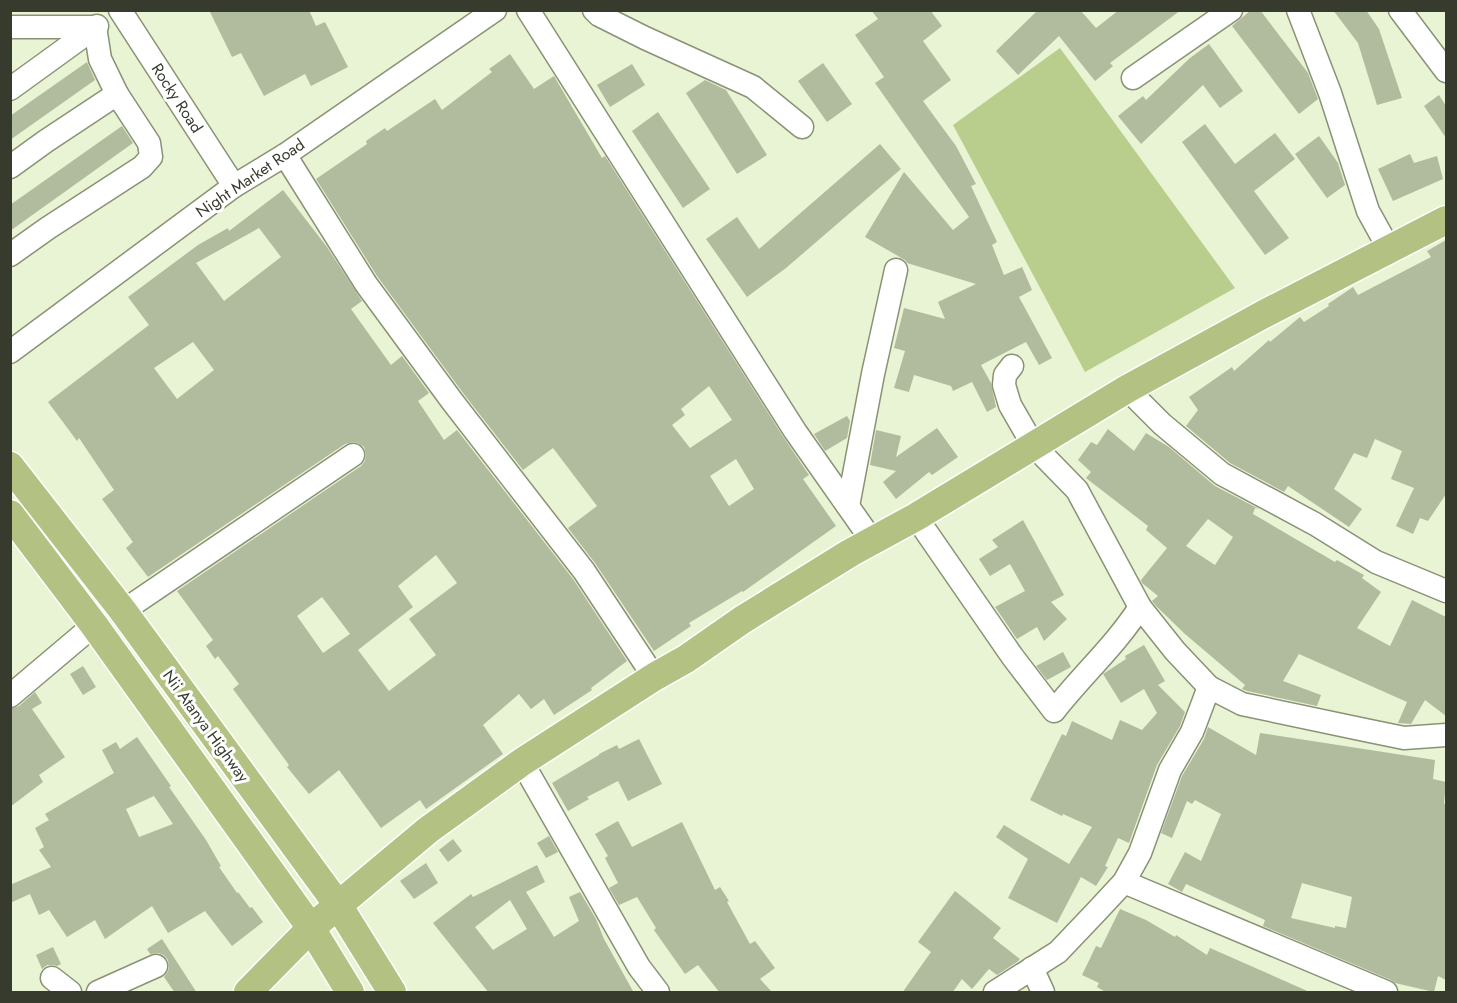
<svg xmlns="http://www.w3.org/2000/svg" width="1457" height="1003" font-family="Jost,sans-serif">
<rect width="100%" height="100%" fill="#e9f4d4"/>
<path fill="#b9ce8c" d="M1060 48 1235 288 1085 372 953 125Z"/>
<g fill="#b1bb9d" fill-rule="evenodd">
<path d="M209 10H309L316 26 325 22 348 67 311 86 305 74 264 96 241 53 232 57Z"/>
<path d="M871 10H930L942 26 923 41 951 80 923 101 956 146 976 184 971 186 997 242 992 245 1004 275 1022 267 1032 290 1019 297 1052 358 1039 365 1026 342 981 365 991 383 996 407 987 412 972 382 953 391 951 386 914 375 909 392 894 388 905 351 894 348 904 308 945 319 938 302 976 284 907 263 905 260 865 237 904 172 953 230 969 217 875 83 884 77 855 35 878 19Z"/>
<path d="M1038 10H1080L1096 28 1119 10H1181L1110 63 1113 66 1095 81 1059 36 1018 75 996 51Z"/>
<path d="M1251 10H1260L1308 73 1318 99 1299 114 1232 26Z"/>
<path d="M1333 10H1366L1379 29 1402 98 1377 105 1358 43Z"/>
<path d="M1209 44 1243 91 1220 108 1203 85 1141 144 1118 116 1143 96 1146 100 1190 58Z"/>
<path d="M510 54 534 89 554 76 602 158 605 156 784 438 809 475 803 479 836 526 743 592 742 591 689 623 691 626 654 651 595 563 568 528 597 506 553 448 523 470 463 393 377 276 316 179 367 144 366 141 385 128 387 131 435 99 442 110 492 72 489 69ZM709 386 732 420 690 448 672 425 685 415 681 409ZM736 459 754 489 729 506 710 476Z"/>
<path d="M87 62 95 80 10 140V116Z"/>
<path d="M823 63 852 104 827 122 798 81Z"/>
<path d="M632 64 645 85 610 107 597 85Z"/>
<path d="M705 80 726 90 767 155 737 174 686 93Z"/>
<path d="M1439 95 1446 106V138L1424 106Z"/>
<path d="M658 112 710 189 683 208 632 131Z"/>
<path d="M1205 124 1235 164 1275 133 1295 159 1254 191 1289 238 1265 255 1182 142Z"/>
<path d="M122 126 133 143 10 231V205Z"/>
<path d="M1319 136 1338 163 1345 185 1327 198 1295 154Z"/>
<path d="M880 144 901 169 786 268 747 297 706 239 737 217 759 249Z"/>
<path d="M1410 154 1414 163 1437 156 1443 179 1393 201 1378 169Z"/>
<path d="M283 190 327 247 362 301 351 309 391 365 402 356 429 393 418 401 444 440 457 430 573 579 627 661 591 688 592 690 554 715 544 699 531 709 519 694 483 725 503 754 426 809 420 800 381 828 339 770 309 794 287 767 289 765 233 689 239 684 218 656 215 659 206 646 213 640 177 591 361 466 365 461 366 455 364 447 358 443 353 442 345 444 148 577 126 548 133 542 102 499 114 490 79 438 77 441 48 402 149 325 128 297 198 245 228 228 229 231ZM259 228 281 257 224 301 196 263ZM193 342 214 370 177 399 154 368ZM436 555 457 583 409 619 436 655 389 691 358 650 413 607 398 586ZM322 597 350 634 323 653 297 616Z"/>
<path d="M1446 240V494L1428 521 1420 518 1413 534 1396 526 1414 488 1391 479 1402 451 1375 439 1367 458 1354 453 1334 489 1362 509 1349 527 1288 486 1284 492 1230 463 1186 426 1198 410 1189 397 1232 367 1234 371 1269 340 1270 342 1300 317 1304 322 1329 306 1328 304 1353 287 1358 295 1431 257 1427 251Z"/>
<path d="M847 416 850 421 847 438 825 451 814 434Z"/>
<path d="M937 428 958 457 932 475 929 472 896 499 883 482 896 471 870 465 876 430 901 436 896 457Z"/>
<path d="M1108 429 1134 451 1146 433 1169 447 1215 486 1259 509 1255 508 1253 514 1335 562 1337 560 1364 575 1362 578 1381 592 1357 628 1390 646 1412 600 1446 617V716L1425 700 1411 724 1398 723 1407 702 1299 654 1283 681 1321 695 1317 706 1247 691 1242 689 1245 685 1185 634 1157 607 1152 601 1158 596 1142 583 1141 580 1167 548 1146 530 1148 526 1086 478 1091 472 1078 460 1091 442 1097 445ZM1208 519 1233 537 1215 565 1186 546Z"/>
<path d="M1023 520 1064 595 1051 602 1067 619 1044 641 1037 627 1017 639 995 607 1025 591 1010 564 990 576 979 559 998 547 992 540Z"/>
<path d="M1144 645 1165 681 1158 685 1185 712 1180 726 1157 765 1129 843 1118 838 1105 866 1108 867 1096 886 1081 877 1057 923 1008 898 1028 859 996 837 1004 825 1069 864 1092 827 1063 814 1062 816 1030 800 1062 734 1066 736 1072 721 1112 740 1120 720 1142 730 1157 713 1144 689 1121 703 1103 674 1126 659 1125 656Z"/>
<path d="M1063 652 1071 667 1047 680 1036 666Z"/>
<path d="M83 666 96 687 83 695 70 674Z"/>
<path d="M35 692 42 703 32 709 65 757 39 775 43 782 10 807V709L19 706Z"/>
<path d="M1208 727 1256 755 1260 733 1435 760 1433 779 1446 782 1444 804H1446V980L1438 976 1434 992 1395 983 1391 980 1263 926 1265 920 1186 884 1182 892 1168 884 1185 852 1201 861 1221 814 1195 800 1192 804 1187 801 1172 838 1161 833 1182 776 1204 739ZM1302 883 1352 897 1346 928 1335 926V928L1291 918Z"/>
<path d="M137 737 171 786 169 787 206 840 221 866 219 867 237 893 238 892 250 908 252 907 263 922 232 946 205 911 168 933 152 906 105 939 95 920 67 937 49 910 39 915 30 894 10 903V885L51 867 39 850 44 847 35 828 49 820 45 814 114 773 102 750 116 742 120 749ZM154 796 173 824 139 837 126 809Z"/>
<path d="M639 739 662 784 628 801 618 781 587 797 589 799 568 811 552 783 599 755V754L617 745 619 749Z"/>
<path d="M618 821 632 847 682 822 715 890 720 887 729 901 727 902 750 944 755 941 775 968 760 979 773 993H720L698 965 685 974 654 930 656 928 637 897 619 905 609 888 618 883 605 858 608 856 595 834Z"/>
<path d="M549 836 558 852 546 858 537 843Z"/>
<path d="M453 839 462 851 448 862 439 850Z"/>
<path d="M426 863 438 883 414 899 400 881Z"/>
<path d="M537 865 545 882 526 892 554 937 579 921 569 897 580 892 596 919 604 939 634 993H489L433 923 471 894 473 897ZM510 900 527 929 493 950 475 927Z"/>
<path d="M955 891 1001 928 993 938 1020 959 1017 962 997 975 989 969 972 989 962 979 952 993H902L931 952 918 942Z"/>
<path d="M1120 909 1146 920 1175 937 1176 935 1207 955 1210 948 1312 993H1107L1097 987 1099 983 1082 975 1096 946 1101 948Z"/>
<path d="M162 939 197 993H175L164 977 167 973 169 968 168 960 164 955 158 953 150 954 147 949Z"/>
<path d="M53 947 61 964 57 966 53 965H47L42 969 36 955Z"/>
</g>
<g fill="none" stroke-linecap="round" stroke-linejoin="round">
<defs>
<g id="minor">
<path d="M120 10 234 186"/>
<path d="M528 10 795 431 873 542"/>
<path d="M594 10 599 15 645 38 753 87 802 127"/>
<path d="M1298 10 1330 93 1368 211 1389 249"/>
<path d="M1400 10 1446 71"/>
<path d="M10 27H95L100 59 117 94 46 141 10 167"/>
<path d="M1133 78 1231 10"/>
<path d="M10 89 97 26"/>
<path d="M285 155 366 284 452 401 584 571 654 677"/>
<path d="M10 255 48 228 142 167 151 157 149 143 117 94"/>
<path d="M10 352 234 186 285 155 495 10"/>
<path d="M1012 366 1005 375 1004 385 1010 405 1033 445 1077 490 1140 607 1175 651 1209 687 1242 704 1365 730 1404 738 1446 735"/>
<path d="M1127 389 1162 424 1222 474 1315 524 1376 562 1446 591"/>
<path d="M848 506 873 374 896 270"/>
<path d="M916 517 1012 656 1054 711C1082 675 1116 645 1140 607"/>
<path d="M123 611 353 455"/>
<path d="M10 696 94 625"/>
<path d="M522 762 639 967 658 992"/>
<path d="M1124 882 1386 992"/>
<path d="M1032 968 1043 992"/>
<path d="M52 978 70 992"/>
<path d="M98 992 156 966"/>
<path d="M995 992 1058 952 1097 911 1124 882 1140 853 1170 770 1192 732 1209 687"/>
</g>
<g id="major">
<path d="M10 466 123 611 338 905 392 992"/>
<path d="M10 514 94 625 311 928 350 992"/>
<path d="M248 992 311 928 428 830 522 762 654 677 686 659 742 620 850 553 916 517 1127 389 1264 314 1446 220"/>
</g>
</defs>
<use href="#minor" stroke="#899275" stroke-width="25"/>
<use href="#major" stroke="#fff" stroke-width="31"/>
<use href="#minor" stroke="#fff" stroke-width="22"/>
<use href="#major" stroke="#b3c283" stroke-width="28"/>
</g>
<g text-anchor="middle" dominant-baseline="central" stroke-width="6" stroke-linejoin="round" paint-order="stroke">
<g font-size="16" fill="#373b2e" stroke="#fff">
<text transform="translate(177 98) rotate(57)">Rocky Road</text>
<text transform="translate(250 178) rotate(-34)">Night Market Road</text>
<text transform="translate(206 726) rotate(54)">Nii Atanya Highway</text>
</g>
</g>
<rect width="1457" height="1003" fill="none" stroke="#373b2e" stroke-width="24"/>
</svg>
